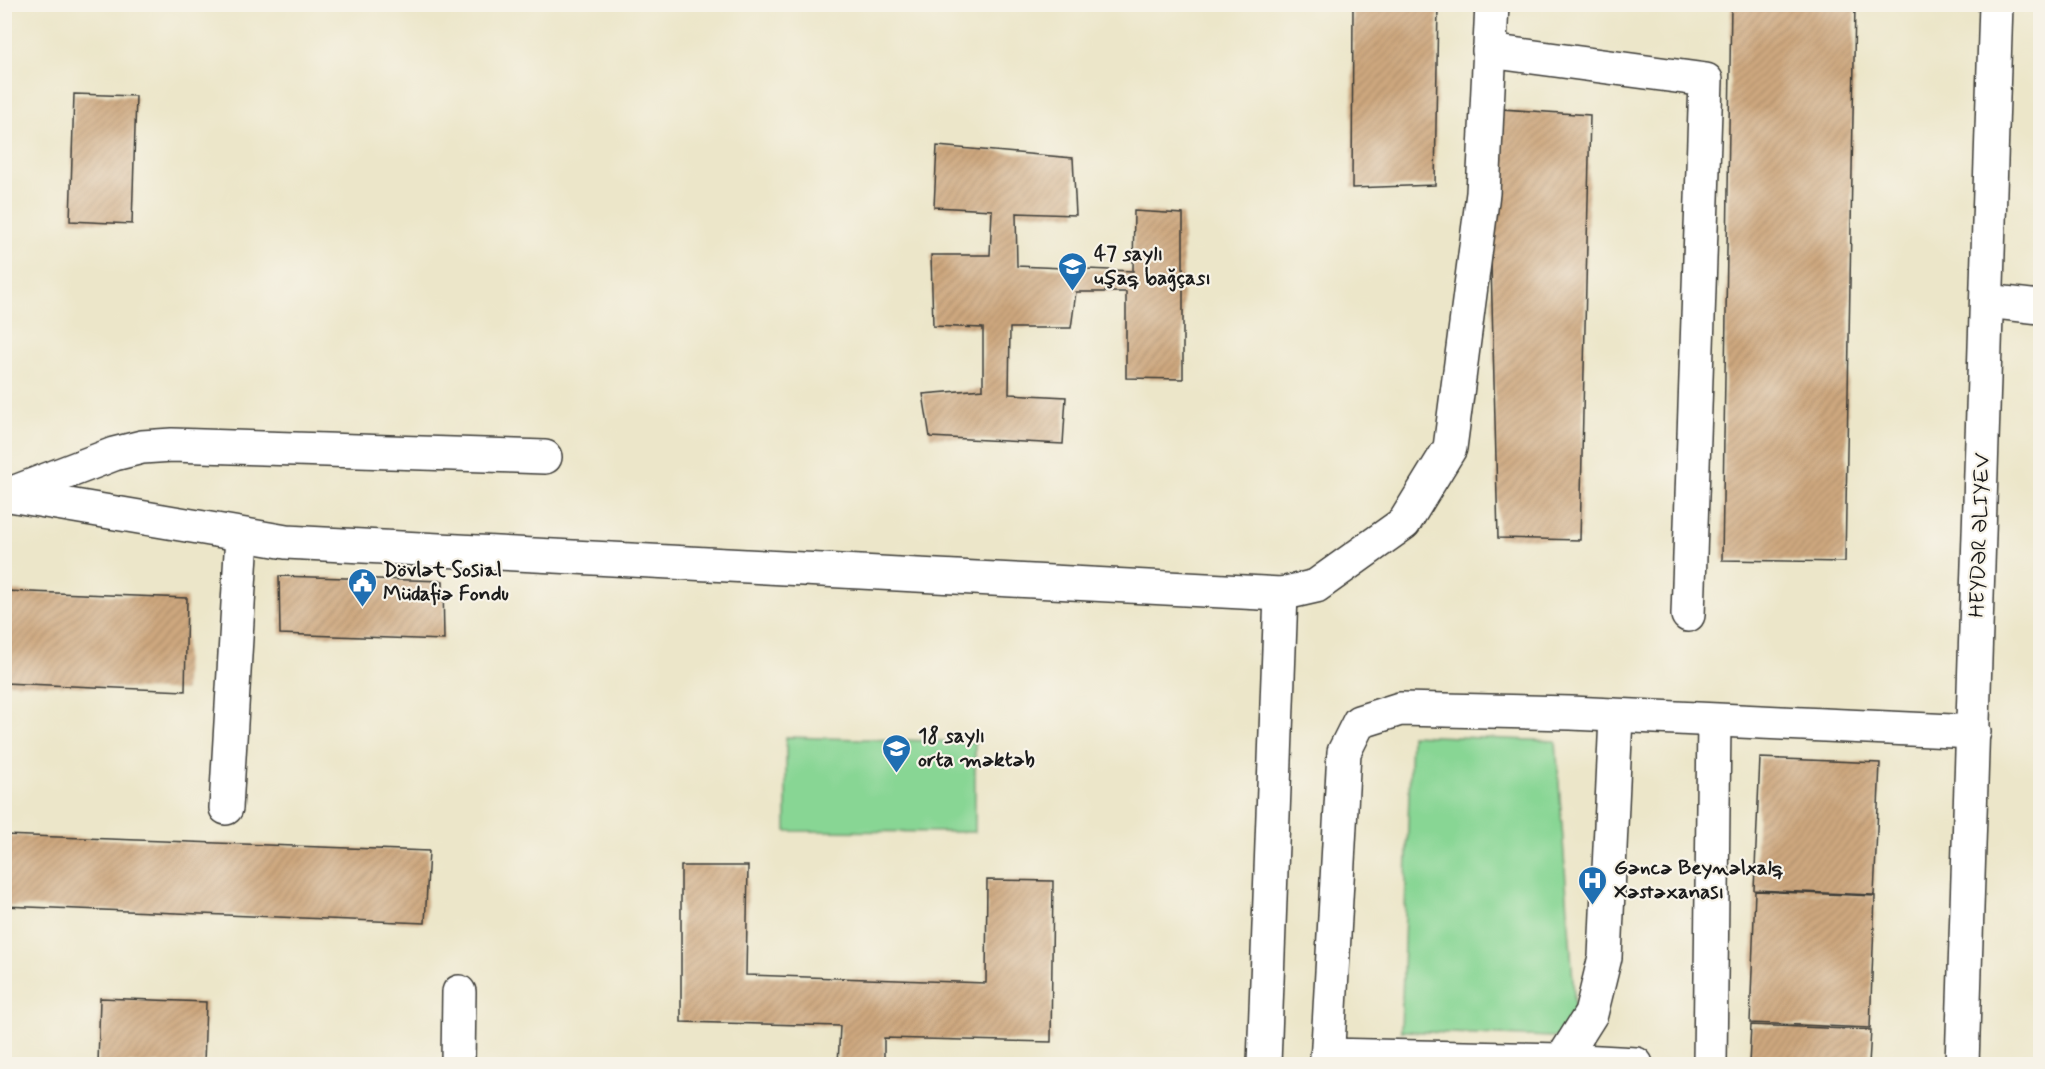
<svg xmlns="http://www.w3.org/2000/svg" width="2045" height="1069" font-family="Mynerve,sans-serif">
<defs>
<pattern id="building-hatch" width="6" height="6" patternUnits="userSpaceOnUse" patternTransform="scale(1.5)"><rect width="6" height="6" fill="#cda77e"/><path d="M-1 1l2-2M0 6l6-6M5 7l2-2" fill="none" stroke="#af8f6c"/></pattern>
</defs>
<rect width="100%" height="100%" fill="#f7f3e8"/>
<filter id="ink" filterUnits="userSpaceOnUse"><feTurbulence type="fractalNoise" baseFrequency=".0167" numOctaves="2"/><feDisplacementMap in="SourceGraphic" scale="12" xChannelSelector="R" yChannelSelector="G"/><feConvolveMatrix kernelMatrix="1 2 1 2 8 2 1 2 1" color-interpolation-filters="sRGB"/></filter>
<filter id="wash" filterUnits="userSpaceOnUse"><feTurbulence type="fractalNoise" baseFrequency=".008" numOctaves="4" result="noise"/><feDisplacementMap in="SourceGraphic" scale="24" xChannelSelector="R" yChannelSelector="G"/><feGaussianBlur stdDeviation="1.35" result="paint"/><feColorMatrix in="noise" values="0 0 0 0 0 0 0 0 0 0 0 0 0 0 0 0 0 1.4 0 .05"/><feComposite in="paint" operator="in"/></filter>
<g filter="url(#wash)">
<rect width="100%" height="100%" fill="#ece6c9"/>
<g fill="#88d694" stroke="#527958" stroke-width="1.5">
<path d="M1411 735 1556 741 1577 1038 1401 1031Z"/>
<path d="M786 737 975 742V832L786 831Z"/>
</g>
<g id="blocks">
<g fill="url(#building-hatch)">
<path d="M1353 4H1438L1435 185 1352 188Z"/>
<path d="M1731 4H1855L1845 562 1722 560Z"/>
<path d="M74 94 136 96 132 224 70 221Z"/>
<path d="M1487 108 1590 115 1580 540 1498 538Z"/>
<path d="M937 146 1073 158 1076 215 1016 213 1017 266 1133 271 1134 211 1183 214V379L1126 378V292H1076L1071 328H1010L1009 394 1066 397 1063 444 930 437 923 394 983 389V328L933 326 931 255H990L992 210 934 207Z"/>
<path d="M279 576 443 581 444 640 280 634Z"/>
<path d="M4 591 187 598 185 691 4 683Z"/>
<path d="M1760 758 1880 763 1874 895 1754 890Z"/>
<path d="M4 835 429 851 425 923 4 906Z"/>
<path d="M681 866H748L746 975 986 983 987 880 1053 881 1051 1042 884 1038V1064H838L840 1026 681 1022Z"/>
<path d="M1755 891 1875 896 1870 1028 1750 1023Z"/>
<path d="M100 998 206 1002 204 1064H98Z"/>
<path d="M1751 1025 1871 1030 1869 1064H1749Z"/>
</g>
</g>
</g>
<g filter="url(#ink)">
<use href="#blocks" fill-opacity="0" stroke="#3b3a36" stroke-width="1.5"/>
<g fill="none" stroke-linecap="round" stroke-linejoin="round">
<defs>
<g id="minor">
<path d="M1489 51 1706 80 1688 615"/>
<path d="M1987 301 2040 307"/>
<path d="M4 494 286 542 1281 594 1316 586 1404 523 1450 448 1483 193 1492 4"/>
<path d="M10 494 114 454 142 447 172 445 545 457"/>
<path d="M226 808 242 536"/>
<path d="M1327 1055 1562 1060 1591 1014 1605 957 1616 717"/>
<path d="M1562 1060 1636 1064"/>
<path d="M458 1064 459 992"/>
<path d="M1264 1064 1281 594"/>
<path d="M1327 1064 1344 752 1359 722 1400 709 1571 713 1974 732"/>
<path d="M1710 1064 1714 721"/>
</g>
<path id="major" d="M1962 1064 1996 4"/>
</defs>
<use href="#minor" stroke="#3b3a36" stroke-width="36"/>
<use href="#major" stroke="#3b3a36" stroke-width="36"/>
<use href="#minor" stroke="#fff" stroke-width="33"/>
<use href="#major" stroke="#fff" stroke-width="33"/>
</g>
</g>
<defs>
<symbol id="school-pin" viewBox="-11 -11 22 30"><path d="M0 17L-7.5 6A9.5 9.5 0 1 1 7.5 6Z" fill="#1f6fb2" stroke="#f7f3e8"/><path d="M0-5L7-2L0 1L-7-2ZM-4 1L0 2.5L4 1V4Q0 6-4 4Z" fill="#fff"/></symbol>
<symbol id="civic-pin" viewBox="-11 -11 22 30"><path d="M0 17L-7.5 6A9.5 9.5 0 1 1 7.5 6Z" fill="#1f6fb2" stroke="#f7f3e8"/><path d="M-.6-6.5H3V-4.5H.6V-3L4-1V1h2V6H-6V1h2V-1L-.6-3ZM-1.2 2.5V6h2.4V2.5Z" fill="#fff"/></symbol>
<symbol id="hospital-pin" viewBox="-11 -11 22 30"><path d="M0 17L-7.5 6A9.5 9.5 0 1 1 7.5 6Z" fill="#1f6fb2" stroke="#f7f3e8"/><path d="M-5-5h3v3.5h4V-5h3V5h-3V1.5h-4V5h-3Z" fill="#fff"/></symbol>
</defs>
<g fill-rule="evenodd">
<use href="#school-pin" x="1056" y="250" width="33" height="45"/>
<use href="#civic-pin" x="346" y="566" width="33" height="45"/>
<use href="#school-pin" x="880" y="732" width="33" height="45"/>
<use href="#hospital-pin" x="1576" y="864" width="33" height="45"/>
</g>
<g text-anchor="middle" dominant-baseline="central" stroke-width="4.5" stroke-linejoin="round" paint-order="stroke">
<g font-size="21" font-weight="bold" fill="#1c1c1c" stroke="#f7f3e8" text-anchor="start">
<text x="1094" y="254">47 saylı<tspan x="1094" dy="24">uşaq bağçası</tspan></text>
<text x="383" y="570">Dövlət Sosial<tspan x="383" dy="24">Müdafiə Fondu</tspan></text>
<text x="918" y="736">18 saylı<tspan x="918" dy="24">orta məktəb</tspan></text>
<text x="1614" y="868">Gəncə Beynəlxalq<tspan x="1614" dy="24">Xəstəxanası</tspan></text>
</g>
<g font-size="21" fill="#1c1c1c" stroke="#f7f3e8">
<text transform="translate(1980 535) rotate(-88)">HEYDƏR ƏLIYEV</text>
</g>
</g>
<rect width="2045" height="1069" fill="none" stroke="#f7f3e8" stroke-width="24"/>
</svg>
